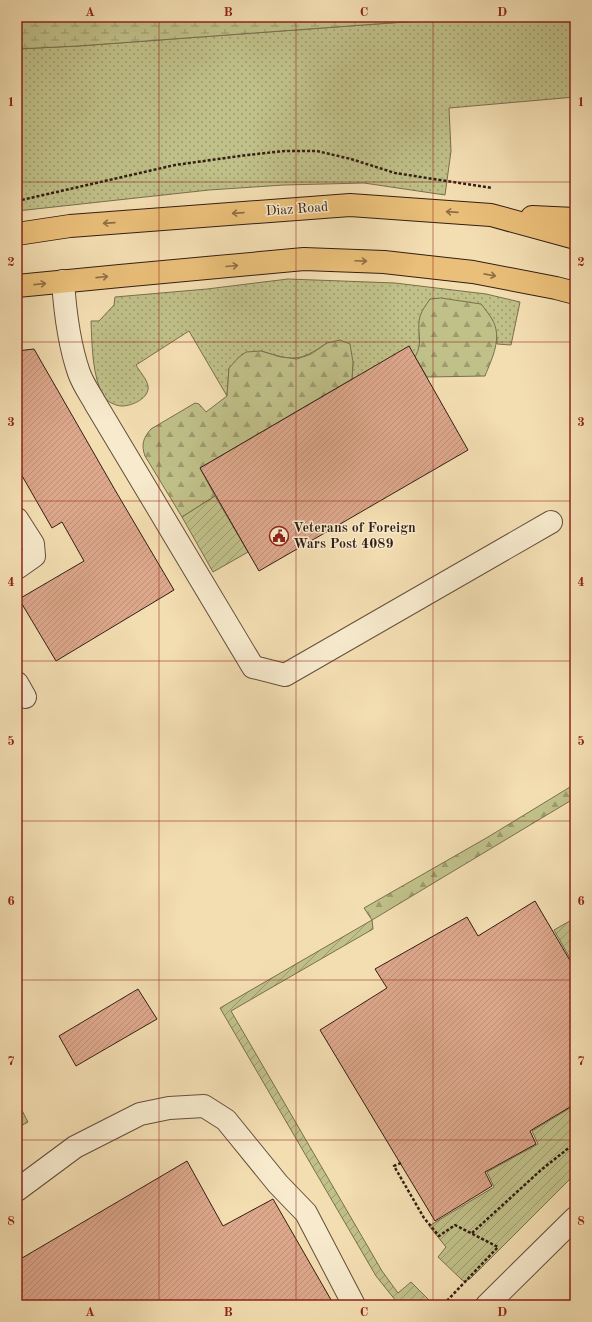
<svg xmlns="http://www.w3.org/2000/svg" width="592" height="1322" font-family="'Old Standard TT',serif">
<defs>
<pattern id="grass-dots" width="8" height="8" patternUnits="userSpaceOnUse"><rect width="8" height="8" fill="#c0c089"/><path d="M2 2h.1M6 6h.1" fill="none" stroke="#9d9b6f" stroke-width="1.8" stroke-linecap="round"/></pattern>
<pattern id="forest-firs" width="22" height="20" patternUnits="userSpaceOnUse"><rect width="22" height="20" fill="#c0c089"/><path d="M5 1l3.5 6h-7zM16 11l3.5 6h-7z" fill="#9d9b6f"/></pattern>
<pattern id="wetland-marsh" width="20" height="14" patternUnits="userSpaceOnUse"><rect width="20" height="14" fill="#c0c089"/><path d="M1 5h8M5 5V1M11 12h8M15 12V8" fill="none" stroke="#9d9b6f"/></pattern>
<pattern id="garden-furrows" width="10" height="10" patternUnits="userSpaceOnUse"><rect width="10" height="10" fill="#c0c089"/><path d="M-1 1l2-2M0 10L10 0M9 11l2-2" fill="none" stroke="#9d9b6f"/></pattern>
<pattern id="building-hatch" width="6" height="6" patternUnits="userSpaceOnUse"><rect width="6" height="6" fill="#dda78c"/><path d="M-1 1l2-2M0 6l6-6M5 7l2-2" fill="none" stroke="#be8f78"/></pattern>
</defs>
<rect width="100%" height="100%" fill="#f3deb2"/>
<filter id="stains"><feTurbulence type="fractalNoise" baseFrequency=".005" numOctaves="4"/><feColorMatrix values="0 0 0 0 .2 0 0 0 0 .09 0 0 0 0 .02 0 0 0 .5 -.17"/></filter>
<radialGradient id="worn" r=".72"><stop offset=".6" stop-color="#630" stop-opacity="0"/><stop offset="1" stop-color="#630" stop-opacity=".3"/></radialGradient>
<g fill="url(#grass-dots)" stroke="#7a6f4e">
<path d="M472 17H575V97L449 108 451 151 445 195 364 183 284 185 209 190 17 211V49L78 46Z"/>
<path d="M288 279 395 283 486 294 520 302 511 345 497 344C497 326 491 318 481 304L419 332 420 350 415 357 352 379 353 362 327 343C299 362 294 361 261 351L229 368 227 396 189 331 136 365C139 371 147 379 148 386 150 398 132 406 122 406 116 406 107 402 104 396 92 379 92 342 91 321H99L114 305 115 297 207 289Z"/>
<path d="M17 1101 28 1122 17 1128Z"/>
</g>
<g fill="url(#forest-firs)" stroke="#7a6f4e">
<path d="M441 298 481 304C485 309 489 314 492 319 503 338 492 358 485 376L427 377 415 357C424 342 416 332 420 316 422 310 426 305 430 299Z"/>
<path d="M340 340 350 344 353 362 352 379 200 468 215 496 182 517 145 456C141 445 143 438 151 429L195 403 199 404 206 412 227 396 229 368 239 357 246 352 261 351 281 357 297 359 311 354 327 343Z"/>
<path d="M575 784V798L372 920 364 908 488 837Z"/>
</g>
<path fill="url(#wetland-marsh)" stroke="#7a6f4e" d="M17 17H472L78 46 17 49Z"/>
<g fill="url(#garden-furrows)" stroke="#7a6f4e">
<path d="M215 496 248 552 213 572 182 517Z"/>
<path d="M575 918V967L554 930Z"/>
<path d="M372 920 373 929 231 1011 382 1271 398 1293 411 1282 434 1305H400L396 1301 376 1276 220 1008Z"/>
<path d="M575 1105V1174L470 1279 465 1281 462 1280 438 1257 446 1247 429 1226 494 1187 487 1172 538 1144 532 1131Z"/>
</g>
<g fill="url(#building-hatch)" stroke="#341e14">
<path d="M409 346 468 450 259 571 200 468Z"/>
<path d="M34 349 115 490 174 590 56 661 19 599 84 561 62 522 52 528 17 467V351Z"/>
<path d="M535 901 575 969V1104L530 1131 536 1144 485 1172 492 1186 435 1221 320 1030 387 988 375 969 467 917 478 936Z"/>
<path d="M138 989 157 1019 76 1066 59 1036Z"/>
<path d="M187 1161 223 1226 273 1199 334 1305H17V1261Z"/>
</g>
<g fill="none" stroke-linecap="round" stroke-linejoin="round">
<defs>
<g id="minor">
<path d="M63 281C65 312 69 344 79 373 83 384 90 394 95 403L253 667 285 675 551 522"/>
<path d="M17 519 33 544 34 556 17 568"/>
<path d="M17 683 25 697"/>
<path d="M17 1190 75 1147 140 1114 169 1108 204 1106 226 1120 278 1184 306 1213 354 1305"/>
<path d="M487 1305 575 1218"/>
</g>
<g id="major">
<path d="M532 217 575 219"/>
<path d="M17 234 70 226 350 205 491 215 575 238"/>
<path d="M17 286 120 276 304 259 384 262 473 272 556 288 575 293"/>
</g>
</defs>
<use href="#minor" stroke="#644e3c" stroke-width="24"/>
<use href="#major" stroke="#341e14" stroke-width="24"/>
<g stroke="#341e14" stroke-width="2.5" stroke-dasharray="3 2" stroke-linecap="butt">
<path d="M17 201 175 165 247 155 285 151H317L351 159 395 173 492 188"/>
<path d="M401 1163 394 1166 424 1218 439 1236 455 1225 498 1247 443 1305"/>
<path d="M472 1233 541 1170 575 1143"/>
</g>
<use href="#minor" stroke="#f7eacd" stroke-width="22"/>
<use href="#major" stroke="#eabf79" stroke-width="22"/>
</g>
<defs><path id="oneway-shaft" d="M-6 0H5M1.5-3L5.5 0L1.5 3" fill="none" stroke-width="1.6" stroke-linecap="round" stroke-linejoin="round"/></defs>
<g stroke="#8f6e46">
<use href="#oneway-shaft" transform="translate(452 212) rotate(-176)"/>
<use href="#oneway-shaft" transform="translate(238 213) rotate(176)"/>
<use href="#oneway-shaft" transform="translate(109 223) rotate(176)"/>
<use href="#oneway-shaft" transform="translate(361 261) rotate(2)"/>
<use href="#oneway-shaft" transform="translate(232 266) rotate(-5)"/>
<use href="#oneway-shaft" transform="translate(490 275) rotate(11)"/>
<use href="#oneway-shaft" transform="translate(102 277) rotate(-6)"/>
<use href="#oneway-shaft" transform="translate(40 284) rotate(-6)"/>
</g>
<path fill="none" stroke="#8f2418" stroke-width="1" stroke-opacity="0.55" d="M159 17V1305M296 17V1305M433 17V1305M17 182H575M17 342H575M17 501H575M17 661H575M17 821H575M17 980H575M17 1140H575"/>
<defs>
<symbol id="civic-ring" viewBox="-11 -11 22 22"><circle r="9.5" fill="#f7eacd" stroke="#8f2418" stroke-width="1.5"/><path d="M-.6-6.5H3V-4.5H.6V-3L4-1V1h2V6H-6V1h2V-1L-.6-3ZM-1.2 2.5V6h2.4V2.5Z" fill="#8f2418"/></symbol>
</defs>
<g fill-rule="evenodd">
<use href="#civic-ring" x="268" y="525" width="22" height="22"/>
</g>
<g text-anchor="middle" dominant-baseline="central" stroke-width="3" stroke-linejoin="round" paint-order="stroke">
<g font-size="14" fill="#341e14" stroke="#f7eacd">
<text transform="translate(297 209) rotate(-4)">Diaz Road</text>
</g>
<g font-size="14" font-weight="bold" fill="#341e14" stroke="#f7eacd" text-anchor="start">
<text x="293" y="528">Veterans of Foreign<tspan x="293" dy="16">Wars Post 4089</tspan></text>
</g>
</g>
<rect width="592" height="1322" fill="none" stroke="#f3deb2" stroke-width="44"/>
<rect x="22" y="22" width="548" height="1278" fill="none" stroke="#8f2418" stroke-width="1.5"/>
<g font-size="13" text-anchor="middle" font-weight="bold" fill="#8f2418">
<text x="90" y="16">A</text>
<text x="228" y="16">B</text>
<text x="364" y="16">C</text>
<text x="502" y="16">D</text>
<text x="11" y="106">1</text>
<text x="581" y="106">1</text>
<text x="11" y="266">2</text>
<text x="581" y="266">2</text>
<text x="11" y="426">3</text>
<text x="581" y="426">3</text>
<text x="11" y="586">4</text>
<text x="581" y="586">4</text>
<text x="11" y="745">5</text>
<text x="581" y="745">5</text>
<text x="11" y="905">6</text>
<text x="581" y="905">6</text>
<text x="11" y="1065">7</text>
<text x="581" y="1065">7</text>
<text x="11" y="1225">8</text>
<text x="581" y="1225">8</text>
<text x="90" y="1316">A</text>
<text x="228" y="1316">B</text>
<text x="364" y="1316">C</text>
<text x="502" y="1316">D</text>
</g>
<rect width="100%" height="100%" filter="url(#stains)"/>
<rect width="100%" height="100%" fill="url(#worn)"/>
</svg>
